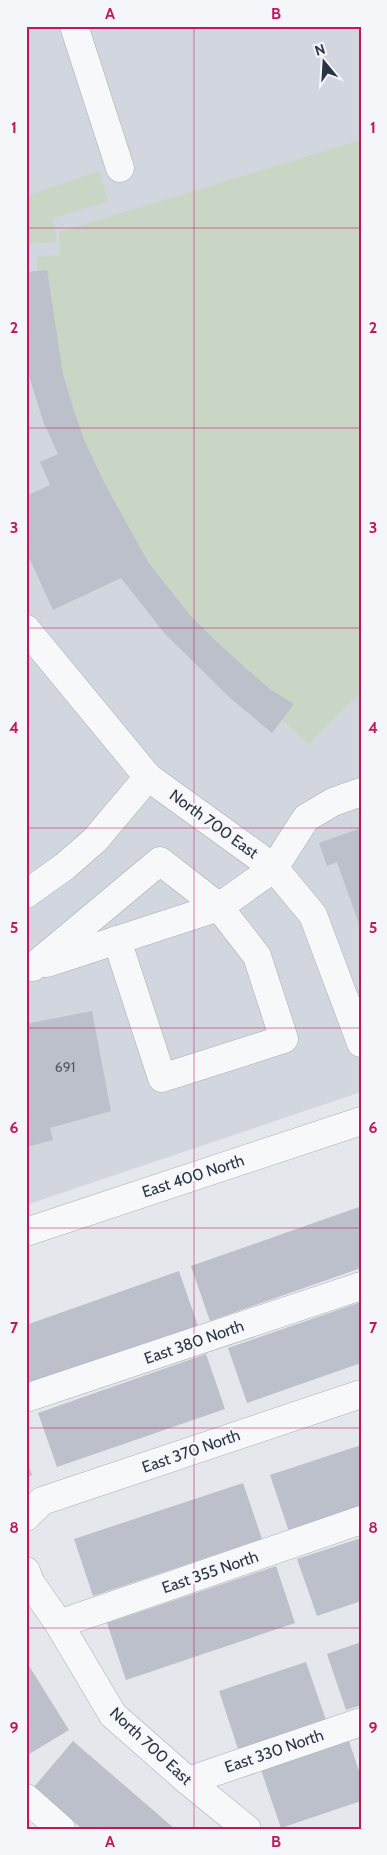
<svg xmlns="http://www.w3.org/2000/svg" width="387" height="1855" font-family="Cabin,sans-serif">
<rect width="100%" height="100%" fill="#e4e7ec"/>
<path fill="#d2d6de" d="M26 26H361V1092L26 1205Z"/>
<g fill="#c9d6c5">
<path d="M361 140V692L309 744 213 658 86 474 40 298 36 257 60 255 59 232Z"/>
<path d="M99 171 108 201 52 219 56 231V242L30 244 29 251H26V196Z"/>
</g>
<g fill="#bbc0ca">
<path d="M47 270 63 374 74 411 85 442 105 484 148 562 189 614 219 644 249 671 271 690 294 704 272 733 229 697 165 634 121 578 53 610 26 551V496L50 485 40 462 58 454 43 421 30 379 26 363V272Z"/>
<path d="M361 828V927H360L337 862 327 866 319 843Z"/>
<path d="M92 1011 111 1111 50 1128 53 1140 26 1147V1024Z"/>
<path d="M359 1207 361 1268 210 1321 191 1266Z"/>
<path d="M179 1271 198 1326 30 1385 26 1373V1325Z"/>
<path d="M361 1302V1363L247 1403 228 1348Z"/>
<path d="M206 1354 225 1409 57 1467 38 1413Z"/>
<path d="M361 1445V1508L289 1532 270 1475Z"/>
<path d="M26 1457 32 1475 26 1477Z"/>
<path d="M243 1483 262 1539 93 1596 74 1539Z"/>
<path d="M361 1538V1601L317 1616 297 1559Z"/>
<path d="M276 1566 295 1623 126 1680 107 1623Z"/>
<path d="M361 1642V1705L346 1710 327 1654Z"/>
<path d="M26 1661 69 1730 26 1756Z"/>
<path d="M306 1662 326 1720 238 1749 219 1691Z"/>
<path d="M73 1741 175 1829H82L34 1787Z"/>
<path d="M349 1741 361 1777V1801L281 1828 261 1770Z"/>
</g>
<g fill="none" stroke-linecap="round" stroke-linejoin="round">
<defs>
<g id="minor">
<path d="M74 26 120 168"/>
<path d="M26 629 148 777 274 868 313 915 361 1043"/>
<path d="M26 894 64 867 95 840 148 777"/>
<path d="M47 963 219 907 274 868 306 818 333 802 361 792"/>
<path d="M33 967 160 861 219 907 257 956 284 1039 162 1078 117 940"/>
<path d="M26 1232 361 1121"/>
<path d="M26 1398 361 1286"/>
<path d="M26 1517 42 1501 361 1394"/>
<path d="M26 1571 30 1582 59 1624 113 1715 188 1781 247 1829"/>
<path d="M59 1624 361 1520"/>
<path d="M188 1781 361 1722"/>
<path d="M26 1798 61 1829"/>
</g>
</defs>
<use href="#minor" stroke="#a9aeb7" stroke-width="29"/>
<use href="#minor" stroke="#f7f8fa" stroke-width="28"/>
</g>
<path fill="none" stroke="#c2185b" stroke-width="1" stroke-opacity="0.55" d="M194 26V1829M26 228H361M26 428H361M26 628H361M26 828H361M26 1028H361M26 1228H361M26 1428H361M26 1628H361"/>
<g text-anchor="middle" dominant-baseline="central" stroke-width="4" stroke-linejoin="round" paint-order="stroke">
<g font-size="14" fill="#4f5766">
<text x="65" y="1067">691</text>
</g>
<g font-size="16" fill="#2b3445" stroke="#f4f6f9">
<text transform="translate(214 824) rotate(36)">North 700 East</text>
<text transform="translate(193 1176) rotate(-18)">East 400 North</text>
<text transform="translate(194 1342) rotate(-19)">East 380 North</text>
<text transform="translate(191 1451) rotate(-19)">East 370 North</text>
<text transform="translate(210 1572) rotate(-19)">East 355 North</text>
<text transform="translate(151 1746) rotate(43)">North 700 East</text>
<text transform="translate(274 1751) rotate(-19)">East 330 North</text>
</g>
</g>
<rect width="387" height="1855" fill="none" stroke="#f4f6f9" stroke-width="55"/>
<g transform="translate(324 62) rotate(342)" stroke="#f4f6f9" stroke-width="4" paint-order="stroke">
<path d="M0-4L9 19L0 12L-9 19Z" fill="#2b3445"/>
<text y="-8" font-size="14" font-weight="bold" text-anchor="middle" fill="#2b3445">N</text>
</g>
<rect x="28" y="28" width="332" height="1800" fill="none" stroke="#c2185b" stroke-width="2"/>
<g font-size="16" text-anchor="middle" font-weight="bold" fill="#c2185b">
<text x="110" y="19">A</text>
<text x="276" y="19">B</text>
<text x="14" y="133">1</text>
<text x="373" y="133">1</text>
<text x="14" y="333">2</text>
<text x="373" y="333">2</text>
<text x="14" y="533">3</text>
<text x="373" y="533">3</text>
<text x="14" y="733">4</text>
<text x="373" y="733">4</text>
<text x="14" y="933">5</text>
<text x="373" y="933">5</text>
<text x="14" y="1133">6</text>
<text x="373" y="1133">6</text>
<text x="14" y="1333">7</text>
<text x="373" y="1333">7</text>
<text x="14" y="1533">8</text>
<text x="373" y="1533">8</text>
<text x="14" y="1733">9</text>
<text x="373" y="1733">9</text>
<text x="110" y="1847">A</text>
<text x="276" y="1847">B</text>
</g>
</svg>
